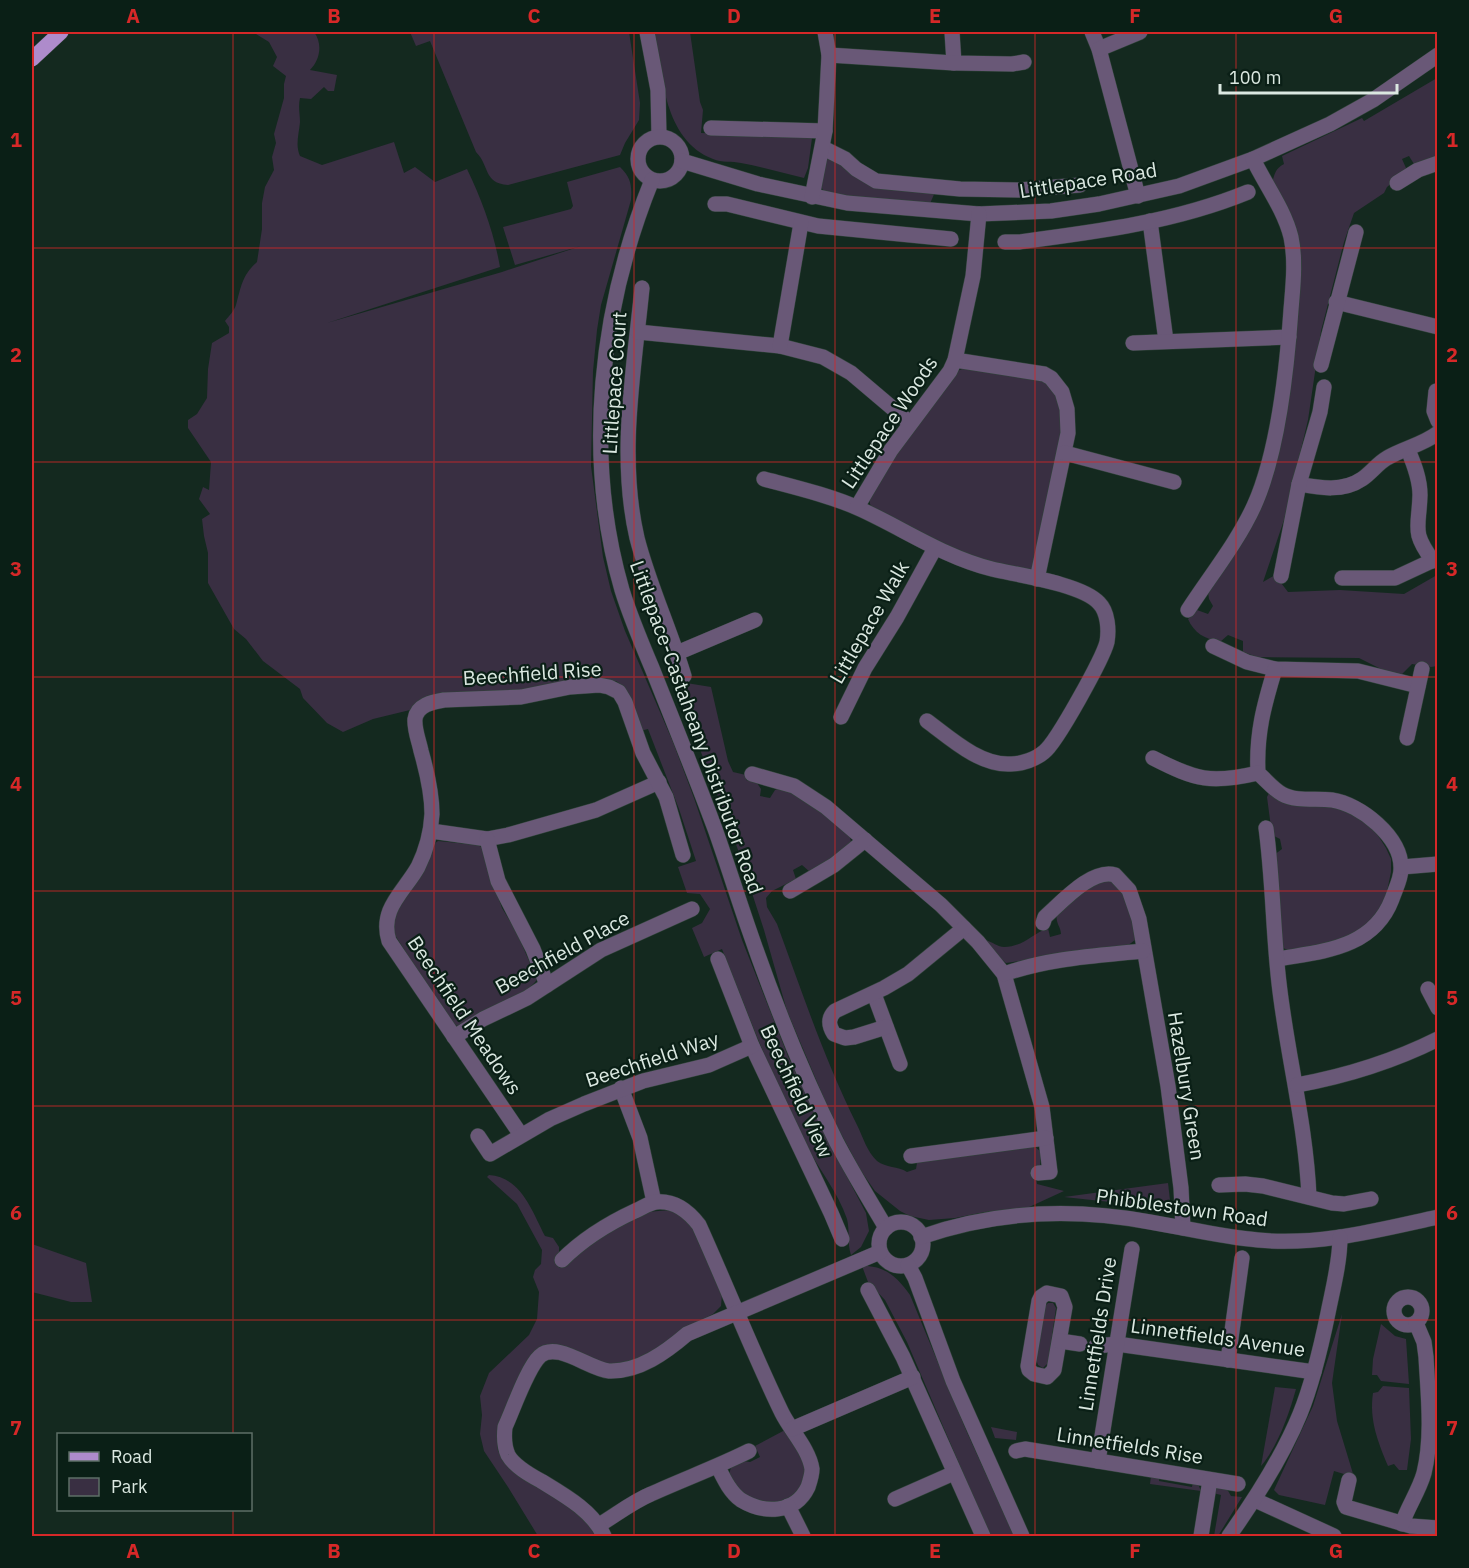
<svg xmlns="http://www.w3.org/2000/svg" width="1469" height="1568" font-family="'IBM Plex Sans',sans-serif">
<rect width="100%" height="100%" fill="#14291f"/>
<g fill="#392f42">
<path d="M253 32H314C323 44 320 60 310 70L337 75 334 91H328L324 87 311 99 300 98C298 107 300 114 300 122 299 134 295 145 300 156L322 165 394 142 404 173 415 167 435 182 467 169C482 200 494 233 500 267L327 323 502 272 581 246 515 265 503 227 571 209 573 206 567 182 620 167C631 178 632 185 631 200L601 305 597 330 593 371 591 466 603 557 611 591 625 631 673 742 694 798 742 940 788 1056 822 1129 866 1213 869 1231 861 1247 851 1255C847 1243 850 1231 847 1219 838 1192 818 1168 805 1143 773 1081 748 1014 722 949L704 957 692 928 702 923 710 909 700 894 687 893 678 867 696 861 679 809 648 729 640 731 624 687 616 681H610L415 704 410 710 373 719 343 732 327 723 303 698 300 689 263 661 246 639 234 629 208 583V553L204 536 202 519 210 514 199 499 203 487 209 490 211 462 188 428V420L197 414 207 398 208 369 212 343 229 333V327L225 321C229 316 234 311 236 305 241 287 242 275 257 262L262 229V203L265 187 274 170 272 157 276 143 274 134 284 98V84L286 76 273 66 277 57 269 42Z"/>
<path d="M410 32H629L640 103 639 120 625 143 620 155 508 185C483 183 490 166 476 152L430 41 416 46Z"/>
<path d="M655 32H690L700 102 703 110 701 133 812 138 808 168 804 178C783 173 762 167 741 163 732 161 722 163 713 159 664 140 662 76 655 32Z"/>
<path d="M1437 78V156L1414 164 1409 156 1402 159 1406 168 1404 173 1387 187 1384 193 1354 213 1344 242 1321 331 1308 420 1284 520 1263 582 1275 575 1288 592 1340 590 1404 594 1437 575V666L1431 667 1412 664 1402 674 1383 670 1359 658 1257 657 1243 652V641L1228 635 1220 642C1205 639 1194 633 1188 619L1197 610 1208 614 1213 606 1209 599 1208 592 1238 543 1292 354 1302 266 1300 248 1272 183C1275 173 1275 169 1284 164L1282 156 1362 118 1364 121Z"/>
<path d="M826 157 935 192 929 206 826 194 821 187Z"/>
<path d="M965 368 1047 382 1061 404V440L1034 565 1031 569 1025 571 962 554 873 509 870 504 869 496 887 467 957 371Z"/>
<path d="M674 681 711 687 728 761 733 772 746 775V780L757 783 761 789 760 796 770 798 775 790 782 787 819 809 850 837 851 842 849 847 810 872 802 865 793 870 796 879 772 891 766 898 767 907 777 924C802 992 825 1061 857 1125 863 1137 867 1152 877 1161 886 1168 898 1166 907 1172L916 1169 917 1163 923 1159 1034 1146 1041 1152 1040 1165 1035 1169 1037 1184 1064 1191 1027 1208 985 1212 955 1218 929 1220 910 1216 900 1211 875 1191 861 1171 831 1115 787 1011 764 930 737 847Z"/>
<path d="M1269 793 1346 809 1375 831 1386 848 1391 859V872L1385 901 1366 926 1353 934 1332 942 1288 950 1283 948 1280 942 1274 855 1282 849 1280 839 1272 835 1267 797Z"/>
<path d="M438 841 478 845 481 847 502 908 516 931 537 979C532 992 478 1017 464 1025L457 1026 448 1019 393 932V918L434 844Z"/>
<path d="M1105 879 1118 885 1132 911 1135 940 1127 946 1006 963 996 955 986 940C992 942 998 947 1004 947 1023 947 1032 934 1048 928L1050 937 1061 934C1061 927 1055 922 1057 915L1076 896Z"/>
<path d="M489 1175C521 1177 532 1211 545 1236L553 1238 559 1247V1268L582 1252 596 1237 647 1212 670 1210 688 1219 722 1294 721 1306 713 1314 688 1327 649 1355 627 1363 600 1364 559 1345H548L497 1441 498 1451 506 1461 553 1494 590 1524 595 1536H538L508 1487 484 1451 480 1434 482 1415 480 1396 489 1373 529 1335 537 1319 539 1292 533 1277 535 1270 541 1264 542 1250 517 1204 487 1177Z"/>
<path d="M1168 1183 1170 1200 1166 1208 1064 1197Z"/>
<path d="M32 1244 86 1263 92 1302H71L32 1292Z"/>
<path d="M862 1266C885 1265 898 1278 910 1295L966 1430 1014 1536H990L907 1342 885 1300 868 1282Z"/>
<path d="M1048 1303H1053L1056 1308 1048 1363 1043 1368 1038 1365 1036 1359 1046 1305Z"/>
<path d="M1342 1314 1332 1383 1337 1421 1354 1477 1334 1471 1325 1505 1279 1495 1274 1490 1313 1406Z"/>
<path d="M1381 1324 1395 1336 1406 1339 1409 1384 1381 1381 1377 1375H1372L1373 1359Z"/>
<path d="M1383 1386 1409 1388 1411 1439 1407 1470H1399L1394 1464 1388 1466C1378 1442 1369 1420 1373 1393L1378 1392Z"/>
<path d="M1275 1387 1296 1389C1289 1414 1278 1446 1261 1466Z"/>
<path d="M991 1427 1017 1432 1016 1440 995 1438Z"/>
<path d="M785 1430C792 1441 808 1457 806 1471 806 1481 801 1488 794 1495 779 1509 752 1503 738 1490 724 1477 728 1457 750 1462L760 1457 755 1446Z"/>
<path d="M1151 1476 1159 1477V1481L1192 1487 1193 1482 1198 1484 1201 1491 1150 1484Z"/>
<path d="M1219 1486 1227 1489 1231 1496 1242 1497 1218 1536H1214L1221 1495 1213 1493Z"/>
</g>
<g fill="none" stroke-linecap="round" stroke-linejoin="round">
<defs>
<g id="minor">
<path d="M647 32 658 90 659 136"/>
<path d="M952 32 954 63"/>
<path d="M1092 32 1099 49 1138 196"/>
<path d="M1099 49 1140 32"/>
<path d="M829 55 954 63 1012 64 1024 62"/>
<path d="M711 128 825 131"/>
<circle cx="660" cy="159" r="22"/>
<path d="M823 148 845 159 856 169 876 181 960 189 1019 190 1080 185"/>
<path d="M682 161 758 184 847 203 979 214 1051 211 1099 204 1179 186 1253 159 1330 124 1373 100 1438 55"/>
<path d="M652 180C600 308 583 456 622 590 630 616 641 642 652 668 673 721 695 775 715 829 726 860 736 892 747 924 772 997 801 1071 836 1141 851 1170 869 1199 886 1228"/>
<path d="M1397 183 1418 170 1438 163"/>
<path d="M812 197 825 131 829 55 825 32"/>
<path d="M715 204H727L818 226 951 239"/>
<path d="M1150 221 1166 341"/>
<path d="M1005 242H1019C1096 232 1175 222 1248 192"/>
<path d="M642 288C634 370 618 456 637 538 649 585 670 629 684 676"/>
<path d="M1336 302 1438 327"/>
<path d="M638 332 780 346 823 357 851 373 910 423"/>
<path d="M1133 343 1289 337"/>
<path d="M780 346 801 223"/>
<path d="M955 360 1044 374 1051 378 1062 392 1067 409 1068 433 1037 579"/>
<path d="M1321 365 1356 232"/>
<path d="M1436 391 1434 411 1438 421"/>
<path d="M1408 450C1414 464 1420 479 1420 495 1419 529 1411 531 1433 561"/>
<path d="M1065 453 1174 482"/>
<path d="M764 479C794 487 832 496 860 509 904 529 944 557 992 569 1017 575 1082 584 1099 603 1108 612 1109 630 1107 642 1103 658 1057 742 1044 752 1036 759 1022 764 1011 764 980 766 950 738 927 721"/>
<path d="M1299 484C1320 488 1343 492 1362 479 1371 473 1378 463 1387 458 1404 448 1422 445 1438 433"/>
<path d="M857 507 891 450 950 371 955 360 973 276 979 214"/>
<path d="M1281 576 1299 484 1320 412 1324 387"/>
<path d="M1342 578H1395L1438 558"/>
<path d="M1188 610C1210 576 1237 543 1254 506 1278 453 1287 368 1291 310 1293 285 1296 261 1291 237 1284 209 1265 184 1253 159"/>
<path d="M1213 646 1247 662 1275 669 1358 671 1418 686"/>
<path d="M677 653 755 620"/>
<path d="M1275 669C1264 705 1256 734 1258 773 1266 780 1273 789 1282 794 1296 802 1316 798 1332 800 1360 804 1402 837 1401 869 1401 879 1395 890 1392 899 1373 949 1322 951 1278 959"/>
<path d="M841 717 865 668 897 617 935 548"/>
<path d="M1407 738 1422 669"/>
<path d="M1153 758C1196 780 1211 784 1258 773"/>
<path d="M752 774 794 786 826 807 941 905 978 942 1004 974 1042 1107 1050 1172 1038 1173"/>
<path d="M1266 828C1273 879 1273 932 1279 983 1287 1055 1306 1124 1309 1197"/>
<path d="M431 831 487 839 508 835 596 810 659 782"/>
<path d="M487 839 498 881 533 949 547 985"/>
<path d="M1402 867 1438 864"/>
<path d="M790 891 834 865 865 840"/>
<path d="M1043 923 1045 917C1062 902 1092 868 1115 875L1129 890 1139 919 1168 1086 1181 1188 1183 1228"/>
<path d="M718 959 752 1046 831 1213 842 1239"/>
<path d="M1004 974C1050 958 1095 956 1143 951"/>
<path d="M1428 989 1438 1008"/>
<path d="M874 994 900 1064"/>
<path d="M886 1027 854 1037 845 1038 834 1034C829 1026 827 1019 835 1011L884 988 908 974 964 928"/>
<path d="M454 1037 483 1019 527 998 601 950 692 909"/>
<path d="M1297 1085C1346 1076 1392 1062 1438 1039"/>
<path d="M621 1088 640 1138 654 1202"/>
<path d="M521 1135 389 941C379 909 404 892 418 867 426 851 431 832 432 814 432 792 427 772 421 751 419 741 414 729 415 719 417 705 432 702 444 700L521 697 570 687 599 685 609 687 619 692 625 702 643 753 666 797 683 855"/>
<path d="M478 1136 490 1154 550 1119 584 1104 643 1081 709 1065 752 1046"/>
<path d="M911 1156 1046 1138"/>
<path d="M1219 1185 1245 1184 1263 1186 1332 1203 1344 1204 1371 1199"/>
<circle cx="901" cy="1244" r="22"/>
<path d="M921 1237C995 1211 1074 1208 1150 1222 1186 1228 1222 1237 1258 1240 1319 1246 1378 1230 1438 1217"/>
<path d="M562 1260C584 1238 607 1224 635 1211 642 1208 649 1203 656 1202 675 1200 689 1212 699 1225 727 1287 752 1351 782 1413 791 1431 809 1449 812 1469 812 1475 810 1481 808 1487 795 1514 764 1514 741 1500 730 1492 724 1479 718 1467"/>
<path d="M908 1265 915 1278 953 1381 1022 1536"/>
<path d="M868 1290 903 1357 983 1536"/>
<path d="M1047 1293 1061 1296 1065 1307 1054 1370 1047 1377 1034 1374 1029 1370 1028 1366 1039 1301 1041 1297Z"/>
<circle cx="1408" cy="1311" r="14"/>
<path d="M1060 1341 1080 1344"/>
<path d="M1096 1346 1117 1344 1314 1372"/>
<path d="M1228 1360 1242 1258"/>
<path d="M792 1429 913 1377"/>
<path d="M1016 1451 1025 1449 1238 1484"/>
<path d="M1098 1461 1132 1249"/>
<path d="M1349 1480 1344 1502 1346 1507 1411 1526 1438 1528"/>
<path d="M895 1499 954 1473"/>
<path d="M1255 1500 1334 1536"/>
<path d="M788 1506 803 1536"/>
<path d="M1402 1524C1408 1506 1419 1491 1424 1473 1433 1436 1428 1394 1426 1357L1424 1342 1416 1323"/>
<path d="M599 1525C616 1515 632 1502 651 1494 684 1479 717 1467 749 1451"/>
<path d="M604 1536C593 1511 564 1495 541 1481 530 1475 514 1466 508 1455 504 1446 504 1436 505 1427 513 1410 527 1368 540 1356 557 1341 589 1369 609 1371 639 1372 666 1352 687 1334L880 1252"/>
<path d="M1201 1536 1210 1480"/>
<path d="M1229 1536C1256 1498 1282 1458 1300 1414 1313 1382 1321 1347 1328 1313 1333 1288 1340 1262 1340 1237"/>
</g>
<path id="major" d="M32 59 61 32"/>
</defs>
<use href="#minor" stroke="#30443a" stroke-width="16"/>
<use href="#major" stroke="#30443a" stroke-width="16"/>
<use href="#minor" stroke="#695877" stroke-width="15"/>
<use href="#major" stroke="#ae8bcb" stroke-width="15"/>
</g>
<path fill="none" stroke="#d62828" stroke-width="1.5" stroke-opacity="0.55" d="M233 32V1434M434 32V1536M634 32V1536M835 32V1536M1035 32V1536M1236 32V1536M32 248H1438M32 462H1438M32 677H1438M32 891H1438M32 1106H1438M32 1320H1438M233 1510V1536"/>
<g text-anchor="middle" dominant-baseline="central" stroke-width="4.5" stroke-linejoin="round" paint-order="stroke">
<g font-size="20" fill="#dbe8e1" stroke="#0a1f16">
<text transform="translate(1088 180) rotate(-9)">Littlepace Road</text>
<text transform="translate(614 383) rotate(-86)">Littlepace Court</text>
<text transform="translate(889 422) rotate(-56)">Littlepace Woods</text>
<text transform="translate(869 622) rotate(-60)">Littlepace Walk</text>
<text transform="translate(532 673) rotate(-4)">Beechfield Rise</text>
<text transform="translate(697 727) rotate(70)">Littlepace-Castaheany Distributor Road</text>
<text transform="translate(562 952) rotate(-29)">Beechfield Place</text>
<text transform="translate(465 1015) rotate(56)">Beechfield Meadows</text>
<text transform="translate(652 1059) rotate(-18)">Beechfield Way</text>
<text transform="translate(1187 1086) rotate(81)">Hazelbury Green</text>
<text transform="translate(797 1091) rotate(65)">Beechfield View</text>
<text transform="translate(1182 1207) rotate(8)">Phibblestown Road</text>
<text transform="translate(1097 1334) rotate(-81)">Linnetfields Drive</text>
<text transform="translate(1218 1337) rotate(8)">Linnetfields Avenue</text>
<text transform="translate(1130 1445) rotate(9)">Linnetfields Rise</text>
</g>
</g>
<rect width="1469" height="1568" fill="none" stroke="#0a1f16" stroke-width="66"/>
<rect x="57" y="1433" width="195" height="78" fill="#0a1f16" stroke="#5e6f67" stroke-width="1.5"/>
<rect x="69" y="1452" width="30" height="9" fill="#ae8bcb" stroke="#5e6f67" stroke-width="1.5"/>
<text x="111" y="1463" font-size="18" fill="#dbe8e1">Road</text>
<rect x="69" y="1478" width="30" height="18" fill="#392f42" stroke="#5e6f67" stroke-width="1.5"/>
<text x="111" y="1493" font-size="18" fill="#dbe8e1">Park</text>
<path d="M1220 84v9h177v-9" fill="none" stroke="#dbe8e1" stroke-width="3"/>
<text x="1229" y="84" font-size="18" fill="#dbe8e1" stroke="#0a1f16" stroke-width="4.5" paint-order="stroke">100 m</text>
<rect x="33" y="33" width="1403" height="1502" fill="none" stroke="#d62828" stroke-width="2"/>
<g font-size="20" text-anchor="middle" font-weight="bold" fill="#d62828">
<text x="133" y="23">A</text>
<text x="334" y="23">B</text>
<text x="534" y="23">C</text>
<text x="734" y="23">D</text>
<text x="935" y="23">E</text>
<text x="1135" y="23">F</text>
<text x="1336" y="23">G</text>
<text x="16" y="147">1</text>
<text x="1452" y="147">1</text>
<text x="16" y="362">2</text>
<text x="1452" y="362">2</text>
<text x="16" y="576">3</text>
<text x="1452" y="576">3</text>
<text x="16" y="791">4</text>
<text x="1452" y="791">4</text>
<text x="16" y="1005">5</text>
<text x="1452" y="1005">5</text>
<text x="16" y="1220">6</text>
<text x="1452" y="1220">6</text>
<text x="16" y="1435">7</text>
<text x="1452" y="1435">7</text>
<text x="133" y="1558">A</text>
<text x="334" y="1558">B</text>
<text x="534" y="1558">C</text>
<text x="734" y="1558">D</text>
<text x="935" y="1558">E</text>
<text x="1135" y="1558">F</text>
<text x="1336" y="1558">G</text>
</g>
</svg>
